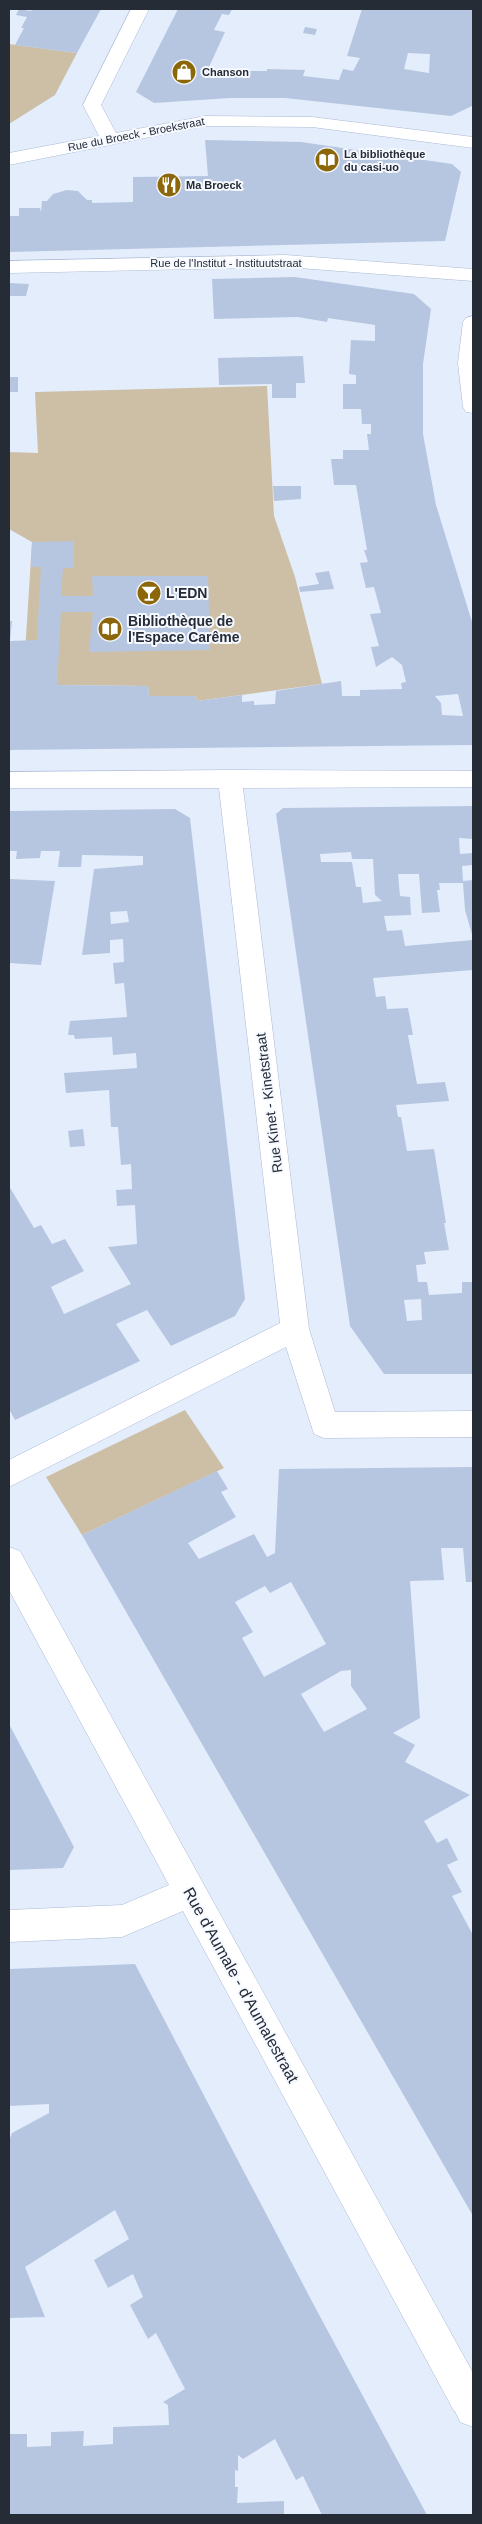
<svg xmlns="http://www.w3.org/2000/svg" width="482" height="2524" font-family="Arial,sans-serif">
<rect width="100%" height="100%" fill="#e3edfc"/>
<g fill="#ccbfa6">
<path d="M9 44 77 53 55 95 9 124Z"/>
<path d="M267 386 274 516 295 577 322 684 197 701 195 696H149L148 686 57 685 25 653 32 542 9 529V452L38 453 35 392Z"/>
<path d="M185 1410 224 1468 82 1535 46 1477Z"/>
</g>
<g fill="#b7c6e0" fill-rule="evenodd">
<path d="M19 9 31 11 32 9H101L77 53 15 45 24 28H21L27 17 16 15Z"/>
<path d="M178 9H232L229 15 222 14 214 30 225 32 209 67 229 71H267V69L305 70 303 76 339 80 343 69 353 71 360 58 347 56 362 9H473L472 106 451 116 285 98H230L154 103 136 92ZM408 53 430 54 429 73 404 69Z"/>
<path d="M305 27 317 29 315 35 303 33Z"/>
<path d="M205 140 301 142 452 164 461 172 445 241 9 252V216H19V208H40L41 212 42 201H47L53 194 67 190 78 191 87 200H92V203L133 202V177L208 176Z"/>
<path d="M295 277 414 294 431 309 423 364V434L436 505 473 625V745L9 750V621H12L10 641 37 640 41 567H31L32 542 74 541V568H63L61 596H93L92 576H208L210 650 89 652 93 612H61L57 685 148 686 149 696H195L197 701 242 695V702L254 701V705L275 704 276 691 341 681 342 696H360V690L402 689 401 683 406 682 402 665 392 657 376 667 371 647 379 646 370 614 381 613 374 587 366 588 360 563 368 562 364 550H367L356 485H334L331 459H343V450H369L367 434H371V424H362L361 409H343V384H356V375L349 374 351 340 375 341V325L328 318 327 322 298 317 214 319 212 279ZM458 694 463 716 442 715 441 703 435 696Z"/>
<path d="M9 283 29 284 26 296H9Z"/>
<path d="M303 356 305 383H296V398H272V384L219 385 218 358Z"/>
<rect x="9" y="377" width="9" height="15"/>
<path d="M273 486H301V499L274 501Z"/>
<path d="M329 571 334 589 300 592 299 587 319 584 315 573Z"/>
<path d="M473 806V839L459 838 460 854 473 853V865L462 866 463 881 473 880V938L465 910 463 883H439L440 890H437L440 912 422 913 419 874H398L400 896 410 897 411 915 384 916 387 931 402 930 405 946 473 940V970L373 978 376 997 385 996 387 1009 408 1008 413 1035H408L417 1084 445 1082 449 1101 396 1105 398 1117H401L407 1151 434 1149 446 1223H444L449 1250 424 1252 426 1264 416 1265 418 1282H427L429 1295 462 1293V1282H473V1374H384L350 1326 276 814 283 808ZM351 852 352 859H373L375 895 382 901 363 903 361 887H356L352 862H321L320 854ZM421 1299 422 1320 407 1321 404 1300Z"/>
<path d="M175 809 190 818 245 1299 235 1316 171 1346 147 1310 116 1324 140 1361 15 1420 9 1409V1186L34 1228 41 1225 52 1244 65 1239 84 1271 51 1287 64 1314 131 1284 108 1247 137 1244 135 1205 117 1206 116 1190 132 1189 131 1164 121 1165 118 1127H111L109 1090 66 1093 64 1073 137 1068 136 1053 113 1055 112 1037 75 1039 74 1035H68L70 1021 127 1017 124 983 115 984 113 963 124 962 123 939 110 940V953L82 955 94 869 143 865V856L82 855 81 867H58L60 851H41L40 858 16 859 17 851H9V811ZM127 911 129 922 111 924 110 912Z"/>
<path d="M9 879 55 881 41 965 9 963Z"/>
<path d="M83 1129 85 1146 70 1147 68 1131Z"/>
<path d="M473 1467V1582H466L463 1548H441L444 1580 410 1581 420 1718 393 1733 415 1745 405 1762 470 1795 424 1821 437 1843 447 1838 458 1860 447 1865 462 1892 452 1896 473 1935V2216L82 1535 217 1471 228 1489 221 1492 236 1517 188 1543 199 1559 254 1534 267 1557 275 1553 279 1469ZM291 1582 326 1644 264 1677 242 1638 253 1632 235 1602 265 1586 270 1593ZM351 1670V1686L367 1709 324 1732 301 1694 341 1671Z"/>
<path d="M9 1724 74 1847 63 1868 9 1870Z"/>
<path d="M135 1964 316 2309 427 2515H322L303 2476 296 2480 275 2439 243 2459 238 2455V2471L235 2470V2487H238L237 2503 284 2501V2515H9V2434H27V2447L51 2446V2432L84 2431 83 2446 113 2444V2427L169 2425 168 2405 163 2402 185 2389 156 2333 148 2339 130 2305 143 2297 133 2274 108 2288 94 2260 129 2239 115 2210 25 2267 45 2317 9 2318V2141L12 2133 49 2113V2104L9 2106V1969Z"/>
</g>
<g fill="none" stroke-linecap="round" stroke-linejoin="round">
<defs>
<g id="street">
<path d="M131 9H149L101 105 116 133 205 116 312 117 473 137V148L312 127 205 126 9 165V153L99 136 83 105Z"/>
<path d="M285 255 473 269V281L285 267 9 273V261Z"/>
<path d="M230 770 473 771V787L243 788 309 1329 335 1412 473 1411V1437L324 1438 314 1434 286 1347 9 1487V1460L280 1323 219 788H9V772Z"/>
<path d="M9 1547 20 1551 473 2373V2414L467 2416 454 2411 183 1911 122 1937 9 1942V1910L122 1905 169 1885 9 1590Z"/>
</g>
<g id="secondary">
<path d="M473 316V413L466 412 463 407 458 363 463 322 466 318Z"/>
<path d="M473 2377V2427L460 2422 449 2398 454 2385Z"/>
</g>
</defs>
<use href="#street" stroke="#abbad3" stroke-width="1"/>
<use href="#secondary" stroke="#abbad3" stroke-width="1"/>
<use href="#street" fill="#fff" fill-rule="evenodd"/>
<use href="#secondary" fill="#fff" fill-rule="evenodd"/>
</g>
<defs>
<symbol id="shop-disc" viewBox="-11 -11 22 22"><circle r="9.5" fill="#8c6709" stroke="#f6f9ff"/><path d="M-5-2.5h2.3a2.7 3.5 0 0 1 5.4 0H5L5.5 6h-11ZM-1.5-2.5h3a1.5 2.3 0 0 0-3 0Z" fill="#fff"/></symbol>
<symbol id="library-disc" viewBox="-11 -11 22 22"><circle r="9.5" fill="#8c6709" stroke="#f6f9ff"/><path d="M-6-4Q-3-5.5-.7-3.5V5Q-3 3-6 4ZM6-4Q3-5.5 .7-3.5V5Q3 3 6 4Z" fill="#fff"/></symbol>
<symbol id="restaurant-disc" viewBox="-11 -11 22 22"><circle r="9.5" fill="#8c6709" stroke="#f6f9ff"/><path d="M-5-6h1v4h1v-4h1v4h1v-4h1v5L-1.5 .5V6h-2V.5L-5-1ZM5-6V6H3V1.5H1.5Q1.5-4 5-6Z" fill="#fff"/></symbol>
<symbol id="bar-disc" viewBox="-11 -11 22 22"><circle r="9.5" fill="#8c6709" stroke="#f6f9ff"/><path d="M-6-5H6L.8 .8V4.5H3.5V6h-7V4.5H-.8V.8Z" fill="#fff"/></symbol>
</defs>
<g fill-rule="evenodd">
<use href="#shop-disc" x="170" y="58" width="28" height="28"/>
<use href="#library-disc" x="313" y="146" width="28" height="28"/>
<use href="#restaurant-disc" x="155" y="171" width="28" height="28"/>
<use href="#bar-disc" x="135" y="579" width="28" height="28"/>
<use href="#library-disc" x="96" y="615" width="28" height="28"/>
</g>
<g text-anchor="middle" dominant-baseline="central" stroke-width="4" stroke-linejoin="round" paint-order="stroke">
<g font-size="11" font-weight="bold" fill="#262c36" stroke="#f6f9ff" text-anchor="start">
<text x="202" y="72">Chanson</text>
<text x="344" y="154">La bibliothèque<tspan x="344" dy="13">du casi-uo</tspan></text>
<text x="186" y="185">Ma Broeck</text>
</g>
<g font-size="11" fill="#262c36" stroke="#f6f9ff">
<text transform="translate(136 134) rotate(-11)">Rue du Broeck - Broekstraat</text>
<text x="226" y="263">Rue de l'Institut - Instituutstraat</text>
</g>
<g font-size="14" font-weight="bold" fill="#262c36" stroke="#f6f9ff" text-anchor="start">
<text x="166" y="593">L'EDN</text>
<text x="128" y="621">Bibliothèque de<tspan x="128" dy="16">l'Espace Carême</tspan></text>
</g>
<g font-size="14" fill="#262c36" stroke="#f6f9ff">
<text transform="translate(269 1103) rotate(-97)">Rue Kinet - Kinetstraat</text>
</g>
<g font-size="16" fill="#262c36" stroke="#f6f9ff">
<text transform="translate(241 1985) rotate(61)">Rue d'Aumale - d'Aumalestraat</text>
</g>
</g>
<rect width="482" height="2524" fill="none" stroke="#262c36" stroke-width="20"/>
</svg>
